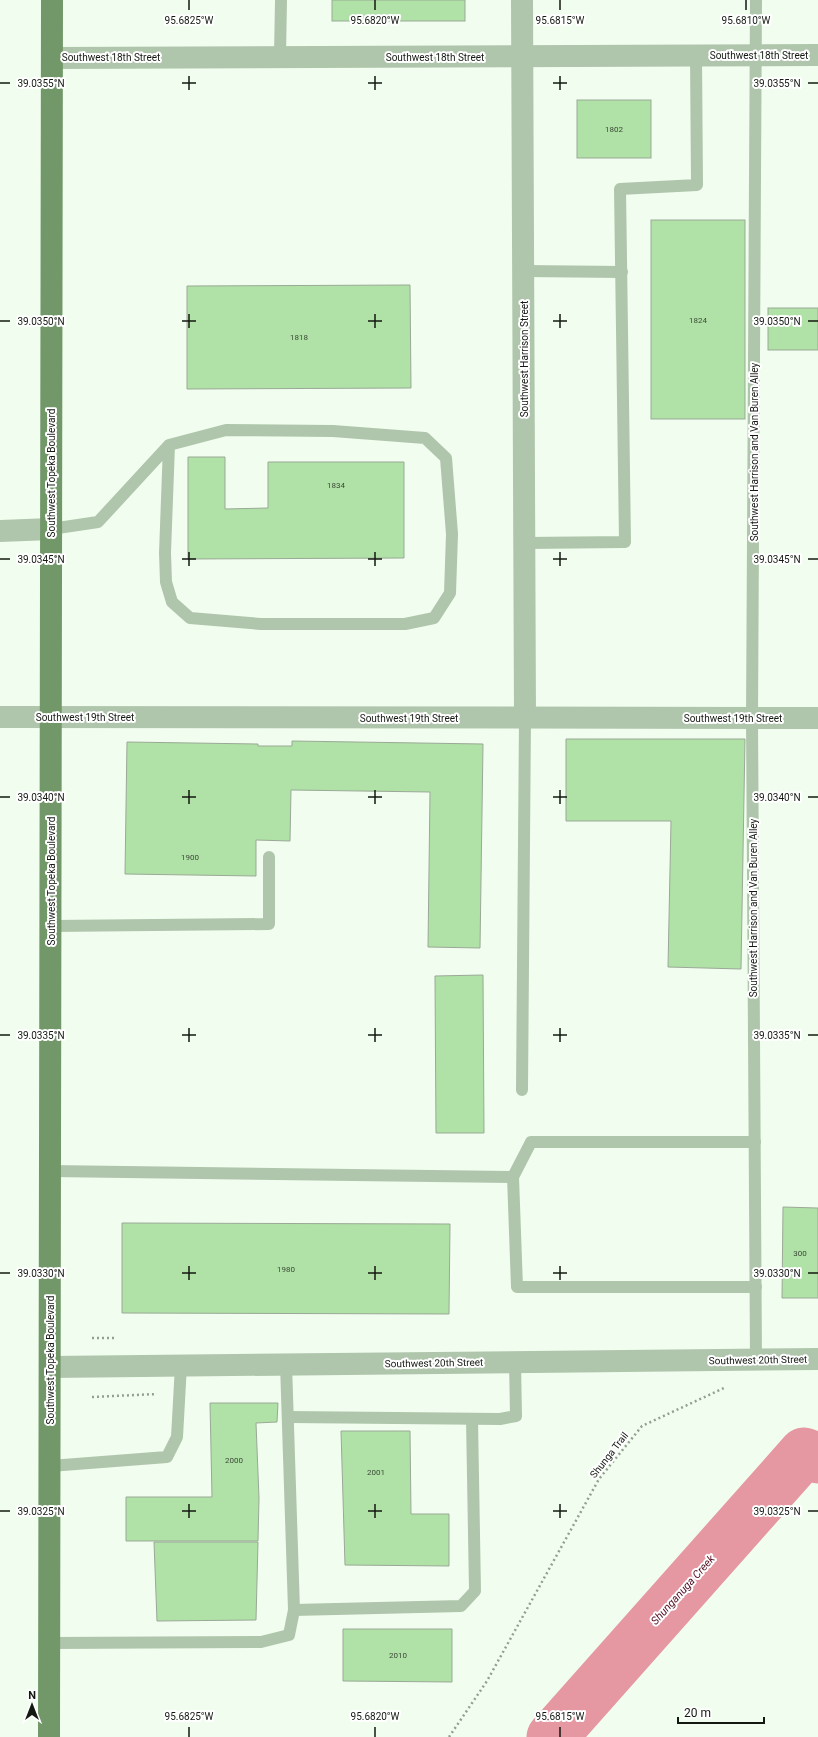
<svg xmlns="http://www.w3.org/2000/svg" width="818" height="1737" font-family="Roboto,sans-serif">
<rect width="100%" height="100%" fill="#f1feef"/>
<g fill="none" stroke-linecap="round" stroke-linejoin="round">
<path stroke="#e597a2" stroke-width="51" d="M552 1737 804 1453 818 1458"/>
</g>
<g fill="#b0e1a6" stroke="#9aa997">
<rect x="332" y="0" width="133" height="21"/>
<rect x="577" y="100" width="74" height="58"/>
<rect x="651" y="220" width="94" height="199"/>
<path d="M410 285 411 388 187 389V286Z"/>
<rect x="768" y="308" width="50" height="42"/>
<path d="M188 457H225V509L268 508V462H404V558L188 559Z"/>
<path d="M566 739H745L741 969 668 967 671 821H566Z"/>
<path d="M292 741 483 744 480 948 428 947 430 792 291 790 290 841 256 840V876L125 874 127 742 258 744V746H292Z"/>
<path d="M483 975 484 1133H436L435 976Z"/>
<path d="M783 1207 818 1208V1298H782Z"/>
<path d="M122 1223 450 1224 449 1314 122 1313Z"/>
<path d="M210 1403H278L277 1422 256 1423 259 1498 258 1541H126V1497H212Z"/>
<path d="M341 1431H410L411 1514H449V1566L345 1565Z"/>
<path d="M154 1542H258L256 1620 157 1621Z"/>
<path d="M343 1629H452V1682L343 1681Z"/>
</g>
<g fill="none" stroke-linecap="round" stroke-linejoin="round">
<g stroke="#959e93" stroke-width="2.5" stroke-dasharray="2 3" stroke-linecap="butt">
<path d="M92 1338H117"/>
<path d="M92 1397 157 1394"/>
<path d="M449 1737 487 1681 599 1479 642 1426 724 1388"/>
</g>
<g stroke="#b0c6ac" stroke-width="12">
<path d="M280 56 281 0"/>
<path d="M524 271 622 272"/>
<path d="M51 529 98 522 169 445 226 430 333 431 425 438 446 458 452 534 450 593 434 618 405 624H261L190 618 172 602 166 582 165 553 169 445"/>
<path d="M525 543 625 542 620 189 697 185 696 55"/>
<path d="M51 926 269 924V857"/>
<path d="M522 1090 525 718"/>
<path d="M50 1171 513 1177 531 1142H755"/>
<path d="M513 1177 517 1287H756"/>
<path d="M756 1360 752 718 756 0"/>
<path d="M289 1417 500 1419 516 1416 515 1362"/>
<path d="M50 1466 167 1457 177 1437 181 1365"/>
<path d="M294 1610 461 1606 475 1591 472 1419"/>
<path d="M50 1643 261 1642 289 1635 294 1610 286 1364"/>
</g>
<g stroke="#b0c6ac" stroke-width="22">
<path d="M522 0 525 718"/>
<path d="M52 58 818 55"/>
<path d="M0 531 51 529"/>
<path d="M0 717 818 718"/>
<path d="M50 1367 818 1359"/>
</g>
<path stroke="#72986a" stroke-width="22" d="M49 1737 52 0"/>
</g>
<path fill="none" stroke="#131811" stroke-width="1.5" d="M189 0V10M375 0V10M560 0V10M746 0V10M189 76V90M375 76V90M560 76V90M0 83H10M182 83H196M368 83H382M553 83H567M808 83H818M189 314V328M375 314V328M560 314V328M0 321H10M182 321H196M368 321H382M553 321H567M808 321H818M189 552V566M375 552V566M560 552V566M0 559H10M182 559H196M368 559H382M553 559H567M808 559H818M189 790V804M375 790V804M560 790V804M0 797H10M182 797H196M368 797H382M553 797H567M808 797H818M189 1028V1042M375 1028V1042M560 1028V1042M0 1035H10M182 1035H196M368 1035H382M553 1035H567M808 1035H818M189 1266V1280M375 1266V1280M560 1266V1280M0 1273H10M182 1273H196M368 1273H382M553 1273H567M808 1273H818M189 1504V1518M375 1504V1518M560 1504V1518M0 1511H10M182 1511H196M368 1511H382M553 1511H567M808 1511H818M189 1727V1737M375 1727V1737M560 1727V1737"/>
<g text-anchor="middle" dominant-baseline="central" stroke-width="4" stroke-linejoin="round" paint-order="stroke">
<g font-size="8" fill="#3a4a36">
<text x="614" y="129">1802</text>
<text x="698" y="320">1824</text>
<text x="299" y="337">1818</text>
<text x="336" y="485">1834</text>
<text x="190" y="857">1900</text>
<text x="800" y="1253">300</text>
<text x="286" y="1269">1980</text>
<text x="234" y="1460">2000</text>
<text x="376" y="1472">2001</text>
<text x="398" y="1655">2010</text>
</g>
<g font-size="10" fill="#131811" stroke="#fff">
<text x="759" y="55">Southwest 18th Street</text>
<text x="111" y="57">Southwest 18th Street</text>
<text x="435" y="57">Southwest 18th Street</text>
<text transform="translate(524 359) rotate(-90)">Southwest Harrison Street</text>
<text transform="translate(754 452) rotate(-90)">Southwest Harrison and Van Buren Alley</text>
<text transform="translate(51 473) rotate(-90)">Southwest Topeka Boulevard</text>
<text x="85" y="717">Southwest 19th Street</text>
<text x="409" y="718">Southwest 19th Street</text>
<text x="733" y="718">Southwest 19th Street</text>
<text transform="translate(51 881) rotate(-90)">Southwest Topeka Boulevard</text>
<text transform="translate(753 908) rotate(-90)">Southwest Harrison and Van Buren Alley</text>
<text transform="translate(50 1360) rotate(-90)">Southwest Topeka Boulevard</text>
<text transform="translate(758 1360) rotate(-1)">Southwest 20th Street</text>
<text transform="translate(434 1363) rotate(-1)">Southwest 20th Street</text>
<text transform="translate(609 1455) rotate(-52)">Shunga Trail</text>
</g>
<g font-size="11" font-style="italic" fill="#520d20" stroke="#fff">
<text transform="translate(683 1590) rotate(-48)">Shunganuga Creek</text>
</g>
</g>
<g font-size="10" text-anchor="middle" fill="#131811" stroke="#fff" stroke-width="4" stroke-linejoin="round" paint-order="stroke">
<text x="189" y="24">95.6825°W</text>
<text x="375" y="24">95.6820°W</text>
<text x="560" y="24">95.6815°W</text>
<text x="746" y="24">95.6810°W</text>
<text x="41" y="87">39.0355°N</text>
<text x="777" y="87">39.0355°N</text>
<text x="41" y="325">39.0350°N</text>
<text x="777" y="325">39.0350°N</text>
<text x="41" y="563">39.0345°N</text>
<text x="777" y="563">39.0345°N</text>
<text x="41" y="801">39.0340°N</text>
<text x="777" y="801">39.0340°N</text>
<text x="41" y="1039">39.0335°N</text>
<text x="777" y="1039">39.0335°N</text>
<text x="41" y="1277">39.0330°N</text>
<text x="777" y="1277">39.0330°N</text>
<text x="41" y="1515">39.0325°N</text>
<text x="777" y="1515">39.0325°N</text>
<text x="189" y="1720">95.6825°W</text>
<text x="375" y="1720">95.6820°W</text>
<text x="560" y="1720">95.6815°W</text>
</g>
<g transform="translate(32 1705)" stroke="#ffffff" stroke-width="3" paint-order="stroke">
<path d="M0-3L7 15L0 10L-7 15Z" fill="#131811"/>
<text y="-6" font-size="11" font-weight="bold" text-anchor="middle" fill="#131811">N</text>
</g>
<path d="M678 1717v6h86v-6" fill="none" stroke="#131811" stroke-width="2"/>
<text x="684" y="1717" font-size="12" fill="#131811" stroke="#ffffff" stroke-width="3" paint-order="stroke">20 m</text>
</svg>
